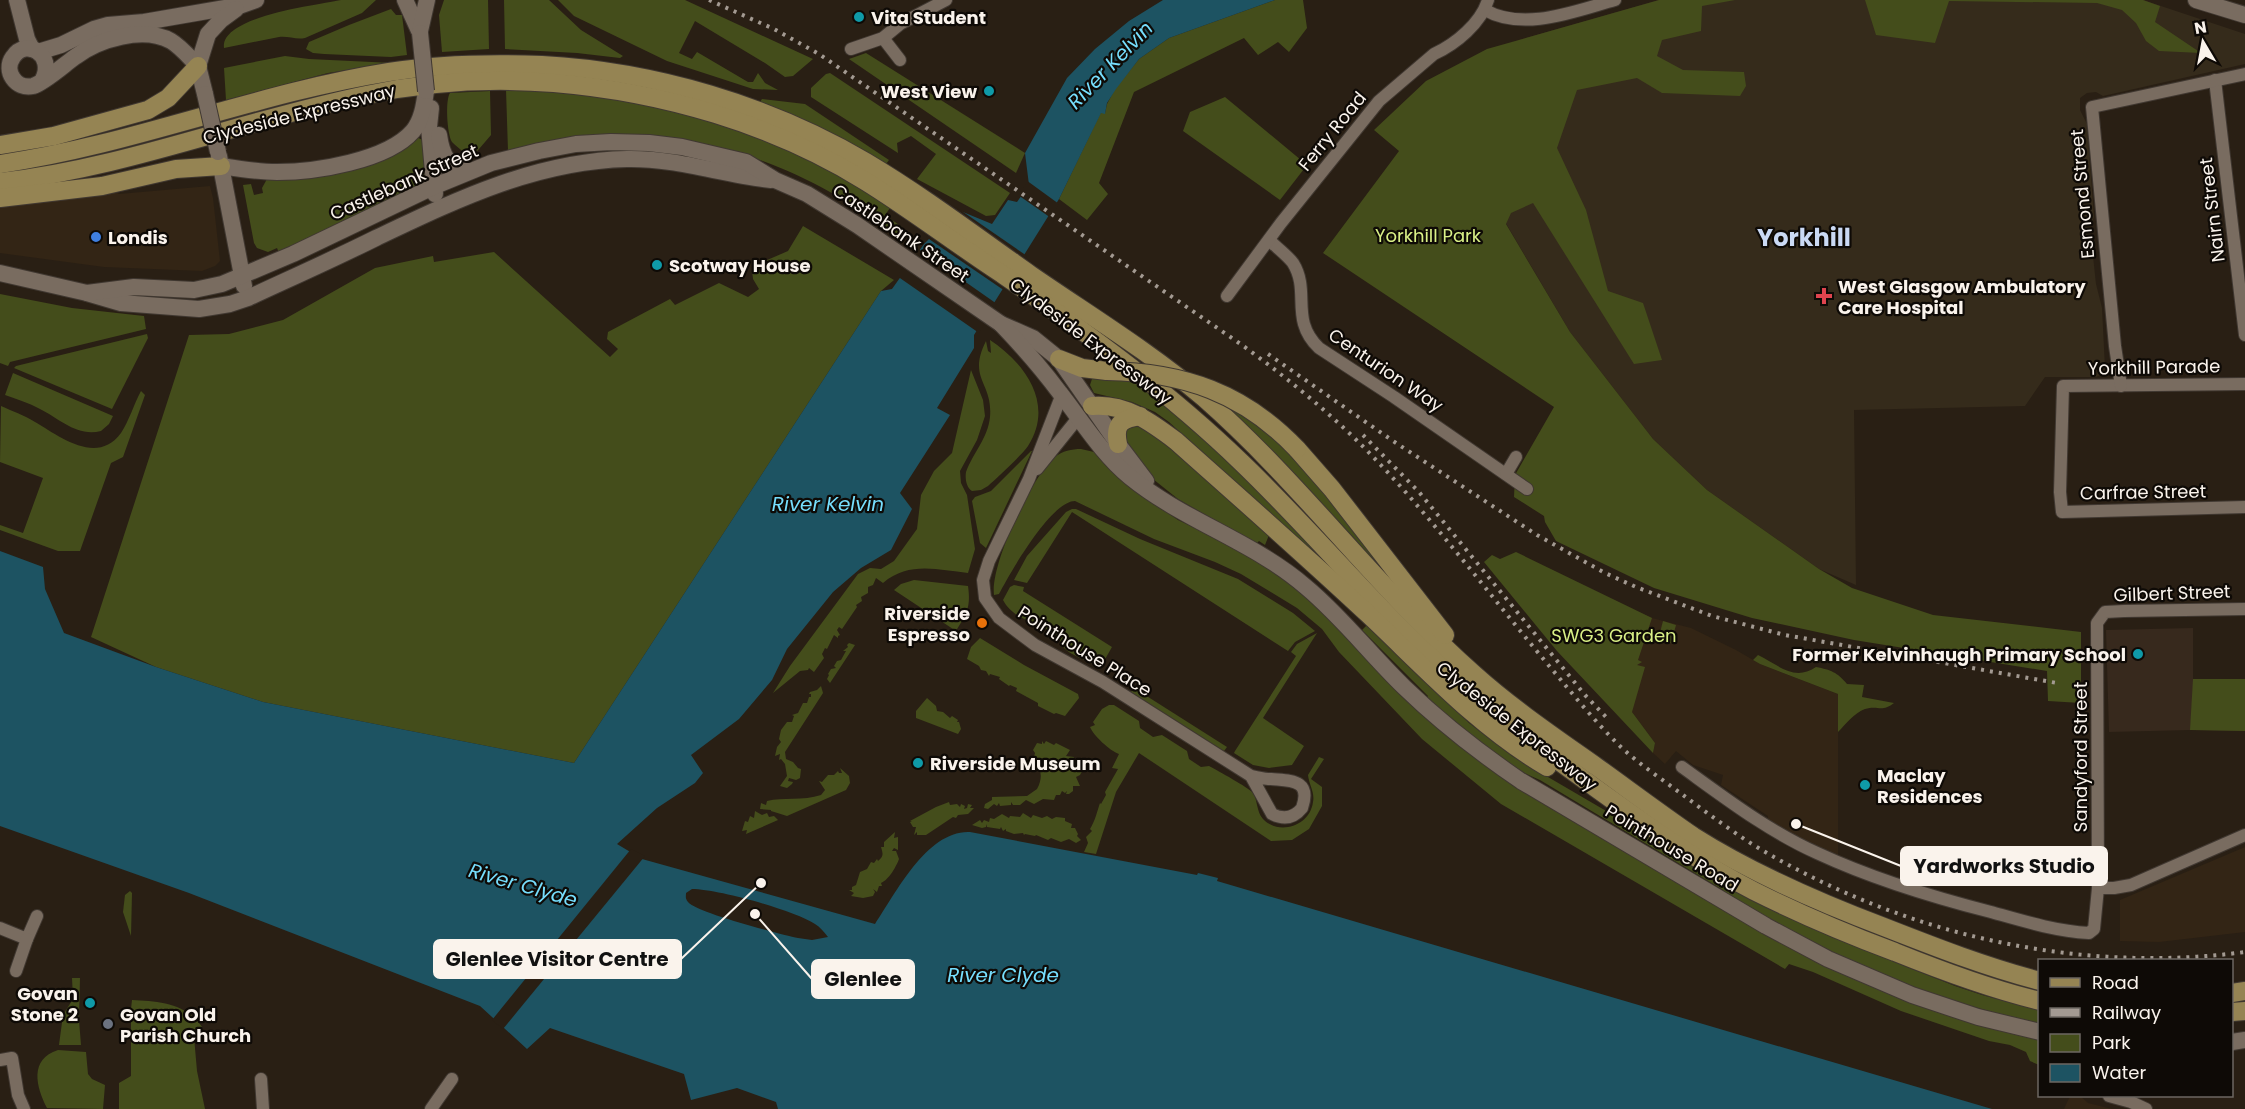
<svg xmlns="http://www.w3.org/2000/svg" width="2245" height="1109" font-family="Poppins,sans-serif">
<rect width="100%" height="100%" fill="#291f14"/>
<g fill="#332515">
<path d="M210 186 213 198 220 261 215 266 202 271 104 267 0 253V206L113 190 119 194Z"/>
<path d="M1607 598 1652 618 1691 628 1736 650 1760 664 1838 694V857L1767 821 1768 816 1721 785 1723 775 1693 765 1676 751 1665 764 1653 753 1655 743 1589 654Z"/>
<path d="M2245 847V932L2159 942 2120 941V900Z"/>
<path d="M2070 1096H2080L2088 1103 2112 1109H2064Z"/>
</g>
<path fill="#37291d" d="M2193 628V679H2245V731L2190 730 2109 732 2106 630Z"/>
<path fill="#352b1b" d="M1659 0H2143L2245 34V64L2103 96 2096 92 2087 93 2080 98V110L2087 124 2094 217 2090 228 2096 284 2102 308 2105 368 2103 374 2096 377H2045L2025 406 1854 410 1856 585 1819 569 1707 490 1653 439 1570 332 1468 159 1519 40Z"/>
<g fill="#444d1b">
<path d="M341 0H376L362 13 305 38C296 40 289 36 279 37L224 48C220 16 318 5 341 0Z"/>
<path d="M444 0H488L489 49 442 52 439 15Z"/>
<path d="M504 0H549L581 30 623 56 620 58 577 53 505 49Z"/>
<path d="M558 0H685L813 59 793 76 785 77 765 63 695 21 679 53 692 59 697 52 748 82H753L758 73 765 83 778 90 753 89 667 61 574 16Z"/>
<path d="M1275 0H1303L1307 28 1289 52 1278 42 1258 55 1244 38 1134 92 1099 183 1108 194 1087 220 1059 199 1101 112 1105 113 1107 104 1115 89 1139 59 1169 38Z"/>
<path d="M1659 0H1735L1702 6 1701 31 1662 40 1657 56 1683 70 1744 72 1746 86 1740 96 1662 93 1637 78 1577 90 1557 148 1586 210 1608 291 1643 303 1662 360 1634 364 1533 203 1511 213 1506 224 1570 332 1653 439 1707 490 1819 569 1852 588 1933 615 2081 632V703L2048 701 2047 671 1854 640 1752 618 1654 588 1556 541 1545 522 1544 516 1514 497 1515 475 1554 407 1323 253 1399 151 1374 130 1426 81 1487 49Z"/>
<path d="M1865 0H2143L2160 6 2155 22 2201 53 2159 51 2146 41 2136 23 2122 10 2097 3 1949 1 1935 43 1876 35Z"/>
<path d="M391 9 396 15H402L407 55 391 57 324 54 313 53 306 49 309 42 349 25Z"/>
<path d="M866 53 1025 153 1016 173 849 59Z"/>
<path d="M285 56 309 59 393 63 328 73 226 100 224 68Z"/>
<path d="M830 73 1010 193 995 215 986 216 917 179 936 154 911 136 897 143 898 153 811 97V88L826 74Z"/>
<path d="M506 90C528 89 549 92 570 94 680 104 801 141 890 208L885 215 902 227 897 234C824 184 770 156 681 139L508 151Z"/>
<path d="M490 91 491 135 473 156 467 157 461 155 463 152C460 149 455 145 452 142 447 134 445 100 450 93Z"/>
<path d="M1225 97 1307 165 1280 200 1183 131 1190 112Z"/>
<path d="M762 99 805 104 889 160 886 164 760 102Z"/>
<path d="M416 137 423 140 427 181 279 253 277 248 268 252 257 248 254 243 243 185 251 184 254 195 263 193 262 188 267 179Z"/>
<path d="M803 226 894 280 881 291 574 763 263 702 156 667 91 637 189 335 229 334 283 320 375 268 433 256 434 262 494 252 610 357 618 349 607 339 608 332 670 299 675 305 719 283 748 297 759 289 753 279 752 270 758 264 788 251Z"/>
<path d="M0 294 72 308 144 316 146 329 10 362 8 366 0 363Z"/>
<path d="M147 334 148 338 112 409 14 368 16 366Z"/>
<path d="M990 340C1025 363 1055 404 1028 446 1022 455 997 478 988 486L981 490 972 491C966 487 965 478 966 472 973 453 988 438 990 417 993 382 967 379 986 341L988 351 991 353Z"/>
<path d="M971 370 983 400 985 416 977 440 960 471 961 483 967 495 975 549 968 573C938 570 909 561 883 583L876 578 873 585 868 587V593L861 597 862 601 856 605 857 607 842 629 839 627 837 630 840 635 838 636V638L834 635 827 649 825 648 822 654 824 658 814 672 809 668 808 670 800 671 773 693 790 666 858 574 870 568 881 569 894 561 917 529 921 495 934 471 952 453Z"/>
<path d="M13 373 113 416 109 424 101 431C77 437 60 419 40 409 29 403 16 399 5 395Z"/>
<path d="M1097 376 1133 377 1193 426 1319 551 1335 575 1169 422 1155 412 1132 402 1094 393 1090 385 1092 379Z"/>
<path d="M141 391 145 395 123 457 111 463 80 551H58L0 530V525L23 533 43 478 0 462 1 406C12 411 24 415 35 422 59 436 97 466 121 433 129 421 134 404 141 391Z"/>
<path d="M1216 396 1274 432 1391 571 1386 574 1245 424Z"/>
<path d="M1126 423 1148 426 1269 535 1265 545 1259 541 1256 544 1178 499 1153 479 1123 442Z"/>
<path d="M1081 449 1094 452 1143 496 1178 520 1233 546 1274 571 1323 611 1403 696 1762 932 2039 1039V1065L2030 1061 2026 1052 2010 1045 1989 1041 1901 1011 1813 972 1789 964 1785 969 1501 804 1422 739 1339 652 1322 629 1297 608 1241 574 1215 562 1154 539 1075 501C1051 501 1010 573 999 594L994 595C990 565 1031 477 1055 457 1062 451 1072 449 1081 449Z"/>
<path d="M1031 451H1032L986 548 980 543 972 501 975 497 991 491Z"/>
<path d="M1072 509H1076L1140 539 1238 579 1293 613 1315 631 1295 642 1288 651 1072 512 1027 583 1014 580 1027 556 1066 512Z"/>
<path d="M1516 552 1652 618 1638 660 1642 662 1637 665 1645 667 1632 712 1655 743 1653 753 1557 651 1484 562 1492 555 1500 559Z"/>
<path d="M914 580 968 586C971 607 967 613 956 631L894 590 901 584Z"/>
<path d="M1014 585 1024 587 1023 591 1112 647 1104 661 1098 665 1093 664C1085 660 1071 655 1064 648 1061 644 1060 639 1057 636 1039 622 1014 621 1003 600L1010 587Z"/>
<path d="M1663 621 1676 625 1671 643 1658 640Z"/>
<path d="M1367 625 1469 723 1512 756 1781 913 1829 936 1955 986 1982 995 2039 1010V1024C1967 1007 1894 984 1827 950 1793 933 1760 914 1727 895L1723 890 1540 780C1500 765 1460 727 1426 699L1428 696 1362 630Z"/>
<path d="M1317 633 1263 718 1304 746 1292 765 1269 768 1253 765 1234 753 1235 751 1296 656 1291 652 1297 644Z"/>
<path d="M980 638 1024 665 1078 694 1079 698 1065 716 1056 713 1054 714 1038 706V703L1016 691 1017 688 1010 685 1009 686 999 679 1000 677 990 674 989 676 986 671 981 670 979 666 967 659 971 647Z"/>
<path d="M849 643 855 645 830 683 827 679 829 675 828 674 831 669 836 668 834 666 837 661 841 660 846 651H843L848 647 847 645Z"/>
<path d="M1758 655C1779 665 1794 682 1816 667 1831 670 1837 672 1847 684L1864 685 1862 697 1894 703C1881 713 1879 705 1865 709 1854 713 1846 724 1838 732V694L1760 664 1753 660Z"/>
<path d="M2193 679H2245V731L2190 730Z"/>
<path d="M821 686 823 693 785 752 786 759 793 762 798 768 801 769 800 778 796 780 789 778 788 781 793 782 792 784 787 788 780 786 787 776 785 764 781 759 779 760 780 754 775 756 777 747 781 742 779 739 781 730 787 722H792L794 716 792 715 798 713 803 703H807L809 697H811V694H809L810 692 817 690Z"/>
<path d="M1134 688 1227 747 1224 751 1131 692Z"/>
<path d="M927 698 936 706 937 711 943 712 950 718 952 716 958 720 957 722H959L961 729 958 734 916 718V711Z"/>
<path d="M1109 705H1114L1139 721 1140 728 1153 737 1162 735 1187 751 1189 759 1201 767 1209 766C1218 771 1248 787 1253 793 1258 801 1256 811 1263 819 1279 836 1310 826 1313 802 1315 792 1309 785 1308 775L1319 757 1324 759 1311 779 1322 787V806L1309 829 1292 840 1271 841 1139 753 1116 792 1096 854 1084 852 1088 843 1086 837 1092 831 1090 829C1095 821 1097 812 1100 803L1101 804 1106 795 1105 792 1118 769 1112 768 1119 754C1110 751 1093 735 1090 727L1095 725 1093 722 1102 709Z"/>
<path d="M1042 741 1044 744 1046 741 1054 745 1056 743 1070 750 1066 756 1074 757 1073 760H1077L1083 769 1080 775 1076 777 1080 786H1073V791L1069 794H1066L1067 791 1065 793 1062 791 1060 795H1056L1054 800 1043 799 1034 804 1026 800 1020 805H1013L1011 802V805L1000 806 999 803 997 806 994 804 988 809 984 808 985 804 992 800V797L1027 796 1037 789C1043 778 1042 768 1033 761L1035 753 1033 750 1037 743 1042 744Z"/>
<path d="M840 768 849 776 850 783 846 790 787 816 771 811V810L760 809 761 803 766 805 767 801C783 797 803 801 821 795L825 790 819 781 822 782 828 775H834L838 771 839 773H842Z"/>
<path d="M949 802 950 805 957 804 960 807 961 804 965 806 964 809 967 808 968 804 972 805 970 808H974L968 814 958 815 956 818 953 817 926 835H917V832L914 835 916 827H913L910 822 912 821H910L936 807Z"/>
<path d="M755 811 762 815 767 813 769 817 774 816 778 820 746 834 747 830 742 831 745 821 748 822 750 816 754 818Z"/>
<path d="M1023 813 1031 818 1033 815 1042 818 1047 816 1052 819 1056 817 1065 818V821L1072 824 1071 828H1075L1078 834 1077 836 1081 840 1076 843 1069 839 1061 842 1051 838 1048 840 1036 835 1035 836 1025 834 1024 835 1023 833 1014 834 1006 831V829L1003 831 1001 827 1000 829 987 827 986 824V827L982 828 972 825 980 820 982 823 984 820 989 822 990 818 994 819 1002 814 1009 818 1010 816 1020 817Z"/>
<path d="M895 832 894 838 898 837V850L894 848 892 851H896L899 859C897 865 889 880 881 883L882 886H879L877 892 873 889 875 892 873 896 863 898 851 896 854 893 849 890H852V887L856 885 860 872 867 869 871 862 874 863 877 859 878 861C884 856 883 854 881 847H884V842Z"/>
<path d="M130 891 132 893 131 936 123 912 125 895Z"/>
<path d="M72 978H80L79 1020 81 1045H59L63 1015 73 999Z"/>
<path d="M132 1000C158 1001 186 1003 202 1027L194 1037 197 1071 205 1109H119V1083L131 1076V1012L134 1010 131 1009Z"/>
<path d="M58 1050 86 1052 88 1074 92 1079 105 1085 103 1109 47 1108C36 1087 29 1059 58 1050Z"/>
</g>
<path fill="#1d5362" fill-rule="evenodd" d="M1163 0H1275L1169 38 1139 59 1116 89 1107 103 1105 114 1101 113 1059 199 974 335V348L937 408 950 415 900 493 912 509 891 550 861 568 833 592 787 649 772 680 739 719 691 755 703 773 695 783 657 808 617 844 642 859 875 924C896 893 927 830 970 832L1197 875 1198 873 1218 878 1217 881 1992 1109H778L776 1102 737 1088 691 1100 684 1074 550 1028 527 1049 480 1006 189 893 0 826V551L43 567 45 589 64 633 156 667 263 702 574 763 881 291 892 289 924 244 958 210 992 224 1008 200 1017 202 1029 185 1025 153 1067 78 1095 49 1129 21ZM692 889C718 889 793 910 815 924 820 927 824 932 828 937L812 940 798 938C780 934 697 913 688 902 685 898 686 897 686 893Z"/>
<g fill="#291f14">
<path d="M1026 180 1059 204 1051 218 1018 195 1026 184Z"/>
<path d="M956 207 1027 256 1005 291 926 237Z"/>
<path d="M917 248 997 304 979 333 897 276Z"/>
<path d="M631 849 645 856 503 1029 492 1020Z"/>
</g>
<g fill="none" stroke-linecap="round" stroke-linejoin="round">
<defs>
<g id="street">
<path d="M1485 10C1524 32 1575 11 1615 0"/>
<path d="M883 38 900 60"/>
<path d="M851 49 883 38 900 24 946 0"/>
<path d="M2215 80 2245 335"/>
<path d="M1269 240C1276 247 1287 255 1293 263 1311 292 1289 319 1319 348L1394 397 1527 489"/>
<path d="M1227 296 1281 223 1379 101 1434 54C1456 44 1481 23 1488 0"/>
<path d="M2245 384 2063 386 2060 492 2062 512 2245 507"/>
<path d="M2121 386 2115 346 2092 107 2245 74"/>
<path d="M1062 394 1029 479 989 561 983 580 985 598 999 618 1035 645 1103 682 1251 776C1257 777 1264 779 1271 779 1290 781 1312 779 1302 808 1294 818 1284 820 1272 814L1251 776"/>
<path d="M1037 469 1078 418"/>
<path d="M1506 474 1516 457"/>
<path d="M1682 767C1725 798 1768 831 1817 853 1873 879 1932 897 1991 912 2023 921 2055 931 2089 933L2094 929 2098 888 2097 623 2105 612 2124 611 2245 609"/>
<path d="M2098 888H2114L2131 885 2245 835"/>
<path d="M0 928 27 939 37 916"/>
<path d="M16 971 27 939"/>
<path d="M0 1060 12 1058 18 1095 24 1109"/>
<path d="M261 1079 263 1109"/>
<path d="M2109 1096 2131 1102 2146 1109"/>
<path d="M431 1109 452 1079"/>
</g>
<g id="secondary">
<path d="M17 0 27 39 32 49"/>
<path d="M405 0 420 33"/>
<path d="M2196 0 2245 15"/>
<path d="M420 31 427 0"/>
<path d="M38 52 61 45 94 29 108 25 144 22 242 5 256 0"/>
<path d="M43 79C55 55 26 37 13 57 3 71 16 90 33 86 44 83 65 64 75 57 99 39 143 26 171 41 181 47 190 58 198 66"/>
<path d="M205 94 198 66 208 34 221 20 236 9"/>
<path d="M431 108 429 127 435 194"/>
<path d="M439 135C442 156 448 168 469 171"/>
<path d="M219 156 244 286"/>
<path d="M221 166C240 169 258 172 277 172 315 172 387 161 413 131 422 120 424 105 426 91"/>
<path d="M0 273 87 293 121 303 199 309 230 304 248 298C291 278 334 259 376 238 456 200 536 161 627 159 676 158 723 175 771 180"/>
<path d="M87 293 134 287 194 290 222 284 293 254 435 186 491 163 539 151 576 144 611 142 649 143 682 147 746 162 775 180 807 194 857 225 1001 324 1033 338 1059 359 1118 444 1146 481"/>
<path d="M1001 324C1022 346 1042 369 1060 393 1082 421 1102 454 1130 477 1184 521 1253 541 1306 587 1342 617 1371 655 1404 687 1440 722 1480 753 1521 781L1766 926 1828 959 1912 995 1978 1017 2040 1032"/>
<path d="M2232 1042 2245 1040"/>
</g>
<g id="primary">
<path d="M0 145 54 136 148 110 168 98 198 66"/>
<path d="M0 164C132 145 257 93 389 72 439 64 491 63 542 65 654 71 769 105 866 162 923 196 977 237 1031 275 1089 315 1150 352 1204 398 1301 483 1378 590 1475 675 1513 709 1556 738 1597 767 1629 790 1661 814 1693 836 1753 874 1818 902 1884 927 1935 947 1986 967 2040 981"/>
<path d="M0 182C125 168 243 120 366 95 427 82 492 78 554 83 662 92 773 124 865 181 912 210 956 244 1002 274 1086 332 1169 392 1242 463 1316 534 1380 614 1457 681 1501 720 1549 754 1597 789 1647 825 1699 863 1754 891 1800 914 1847 934 1895 952 1942 971 1990 989 2040 1001"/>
<path d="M0 198 102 186 176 169 221 166"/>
<path d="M1059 359 1082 368 1107 371"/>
<path d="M1092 406C1125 403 1151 422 1176 441 1241 499 1306 556 1370 616 1426 669 1479 727 1547 767"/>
<path d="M1118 444C1114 424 1121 419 1140 416"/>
<path d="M1297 449 1332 489 1445 635"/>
<path d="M2232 993 2245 991"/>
<path d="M2232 1012 2245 1011"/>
</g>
</defs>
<use href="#street" stroke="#403831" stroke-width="14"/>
<use href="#secondary" stroke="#403831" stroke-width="18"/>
<use href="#primary" stroke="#403831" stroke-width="20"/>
<use href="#street" stroke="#796c60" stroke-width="12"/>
<use href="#secondary" stroke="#796c60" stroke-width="16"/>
<use href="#primary" stroke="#958453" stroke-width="18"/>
<g stroke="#a39a92" stroke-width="4" stroke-dasharray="3 6" stroke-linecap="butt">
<path d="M709 0 774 29 819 54 1242 345C1279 372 1314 400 1347 431 1382 464 1413 500 1443 536 1483 584 1521 633 1561 680 1580 703 1601 728 1623 749 1643 767 1666 782 1687 798 1718 821 1750 845 1785 863 1924 939 2087 973 2245 952"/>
<path d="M1268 354 1393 441 1537 535 1605 573 1636 587 1712 616 1785 635 2057 683"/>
<path d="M1363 435 1419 492 1585 695 1606 717"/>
</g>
<defs>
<g id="secondary-bridge">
<path d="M420 33 426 91"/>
<path d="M205 94 218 152"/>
</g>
<path id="primary-bridge" d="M1107 371C1183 372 1244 393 1297 449"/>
</defs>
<use href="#secondary-bridge" stroke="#403831" stroke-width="18" stroke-linecap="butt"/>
<use href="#primary-bridge" stroke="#403831" stroke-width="20" stroke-linecap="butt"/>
<use href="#secondary-bridge" stroke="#796c60" stroke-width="16"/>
<use href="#primary-bridge" stroke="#958453" stroke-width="18"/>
</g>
<g fill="#0f9aa8" stroke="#0e0a06" stroke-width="2">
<circle cx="859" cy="17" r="6"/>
<circle cx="989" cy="91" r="6"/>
<circle cx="657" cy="265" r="6"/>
<circle cx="2138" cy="654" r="6"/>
<circle cx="918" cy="763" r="6"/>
<circle cx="1865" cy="785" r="6"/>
<circle cx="90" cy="1003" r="6"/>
</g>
<circle fill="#3f7fe0" stroke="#0e0a06" stroke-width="2" cx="96" cy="237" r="6"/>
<path fill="#e0444e" stroke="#0e0a06" stroke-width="2" d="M1821 287h6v6h6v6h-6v6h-6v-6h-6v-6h6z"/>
<circle fill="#e8710a" stroke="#0e0a06" stroke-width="2" cx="982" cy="623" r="6"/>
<circle fill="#6b7280" stroke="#0e0a06" stroke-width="2" cx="108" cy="1024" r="6"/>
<g text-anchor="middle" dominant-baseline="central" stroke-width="4.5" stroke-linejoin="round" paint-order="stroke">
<g font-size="18" font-weight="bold" fill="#faf3ec" stroke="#0e0a06" text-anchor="start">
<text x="871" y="17">Vita Student</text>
<text x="977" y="91" text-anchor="end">West View</text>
<text x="108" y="237">Londis</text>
<text x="669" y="265">Scotway House</text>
<text x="1838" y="286">West Glasgow Ambulatory<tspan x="1838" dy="21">Care Hospital</tspan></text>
<text x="970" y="613" text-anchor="end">Riverside<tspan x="970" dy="21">Espresso</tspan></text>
<text x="2126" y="654" text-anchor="end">Former Kelvinhaugh Primary School</text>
<text x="930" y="763">Riverside Museum</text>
<text x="1877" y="775">Maclay<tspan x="1877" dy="21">Residences</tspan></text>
<text x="78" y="993" text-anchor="end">Govan<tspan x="78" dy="21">Stone 2</tspan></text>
<text x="120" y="1014">Govan Old<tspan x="120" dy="21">Parish Church</tspan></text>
</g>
<g font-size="18" fill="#faf3ec" stroke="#0e0a06">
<text transform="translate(299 114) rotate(-14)">Clydeside Expressway</text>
<text transform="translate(1332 131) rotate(-51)">Ferry Road</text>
<text transform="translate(404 182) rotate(-24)">Castlebank Street</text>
<text transform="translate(2082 194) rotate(-95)">Esmond Street</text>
<text transform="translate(2212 210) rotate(-97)">Nairn Street</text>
<text transform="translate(901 233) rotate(34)">Castlebank Street</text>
<text transform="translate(1091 341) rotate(37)">Clydeside Expressway</text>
<text transform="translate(2154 367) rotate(-1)">Yorkhill Parade</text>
<text transform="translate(1386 370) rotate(34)">Centurion Way</text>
<text transform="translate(2143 492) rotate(-1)">Carfrae Street</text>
<text transform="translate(2172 593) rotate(-2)">Gilbert Street</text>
<text transform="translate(1085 651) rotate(32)">Pointhouse Place</text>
<text transform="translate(1517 726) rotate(38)">Clydeside Expressway</text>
<text transform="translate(2080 757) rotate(-90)">Sandyford Street</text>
<text transform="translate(1672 848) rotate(31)">Pointhouse Road</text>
</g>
<g font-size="18" fill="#daf087" stroke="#0e0a06">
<text x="1428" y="235">Yorkhill Park</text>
<text x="1614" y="635">SWG3 Garden</text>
</g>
<g font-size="20" font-style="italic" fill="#76defd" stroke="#0e0a06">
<text transform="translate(1110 65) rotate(-46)">River Kelvin</text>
<text x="828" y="504">River Kelvin</text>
<text transform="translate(523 885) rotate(16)">River Clyde</text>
<text x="1003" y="975">River Clyde</text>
</g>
<g font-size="24" font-weight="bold" fill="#cad9f4" stroke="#0e0a06">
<text x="1804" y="237">Yorkhill</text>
</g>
</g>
<path fill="none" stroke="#faf3ec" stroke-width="2" d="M1796 824L1901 866M761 883L681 959M755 914L812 979"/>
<g fill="#faf3ec" stroke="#0e0a06" stroke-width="2">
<circle cx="1796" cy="824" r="6"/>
<circle cx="761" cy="883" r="6"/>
<circle cx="755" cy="914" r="6"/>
</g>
<g fill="#faf3ec" stroke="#faf3ec" stroke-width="2">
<rect x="1901" y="847" width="206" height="38" rx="6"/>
<rect x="434" y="940" width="247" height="38" rx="6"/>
<rect x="812" y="960" width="102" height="38" rx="6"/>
</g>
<g font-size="20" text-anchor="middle" font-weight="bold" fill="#111">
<text x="2004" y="873">Yardworks Studio</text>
<text x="557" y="966">Glenlee Visitor Centre</text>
<text x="863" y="986">Glenlee</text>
</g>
<rect x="2038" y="959" width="195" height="138" fill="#0e0a06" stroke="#6c6762" stroke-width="1.5"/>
<rect x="2050" y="978" width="30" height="9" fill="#958453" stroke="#6c6762" stroke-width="1.5"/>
<text x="2092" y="989" font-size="18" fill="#faf3ec">Road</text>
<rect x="2050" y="1008" width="30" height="9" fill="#a39a92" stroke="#6c6762" stroke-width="1.5"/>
<text x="2092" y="1019" font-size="18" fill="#faf3ec">Railway</text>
<rect x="2050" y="1034" width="30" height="18" fill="#444d1b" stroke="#6c6762" stroke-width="1.5"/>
<text x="2092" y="1049" font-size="18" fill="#faf3ec">Park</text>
<rect x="2050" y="1064" width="30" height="18" fill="#1d5362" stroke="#6c6762" stroke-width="1.5"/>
<text x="2092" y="1079" font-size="18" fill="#faf3ec">Water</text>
<g transform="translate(2203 42) rotate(350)" stroke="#0e0a06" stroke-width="4.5" paint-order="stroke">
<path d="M0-4.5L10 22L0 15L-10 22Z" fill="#faf3ec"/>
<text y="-9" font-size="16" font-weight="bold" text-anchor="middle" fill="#faf3ec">N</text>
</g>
</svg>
